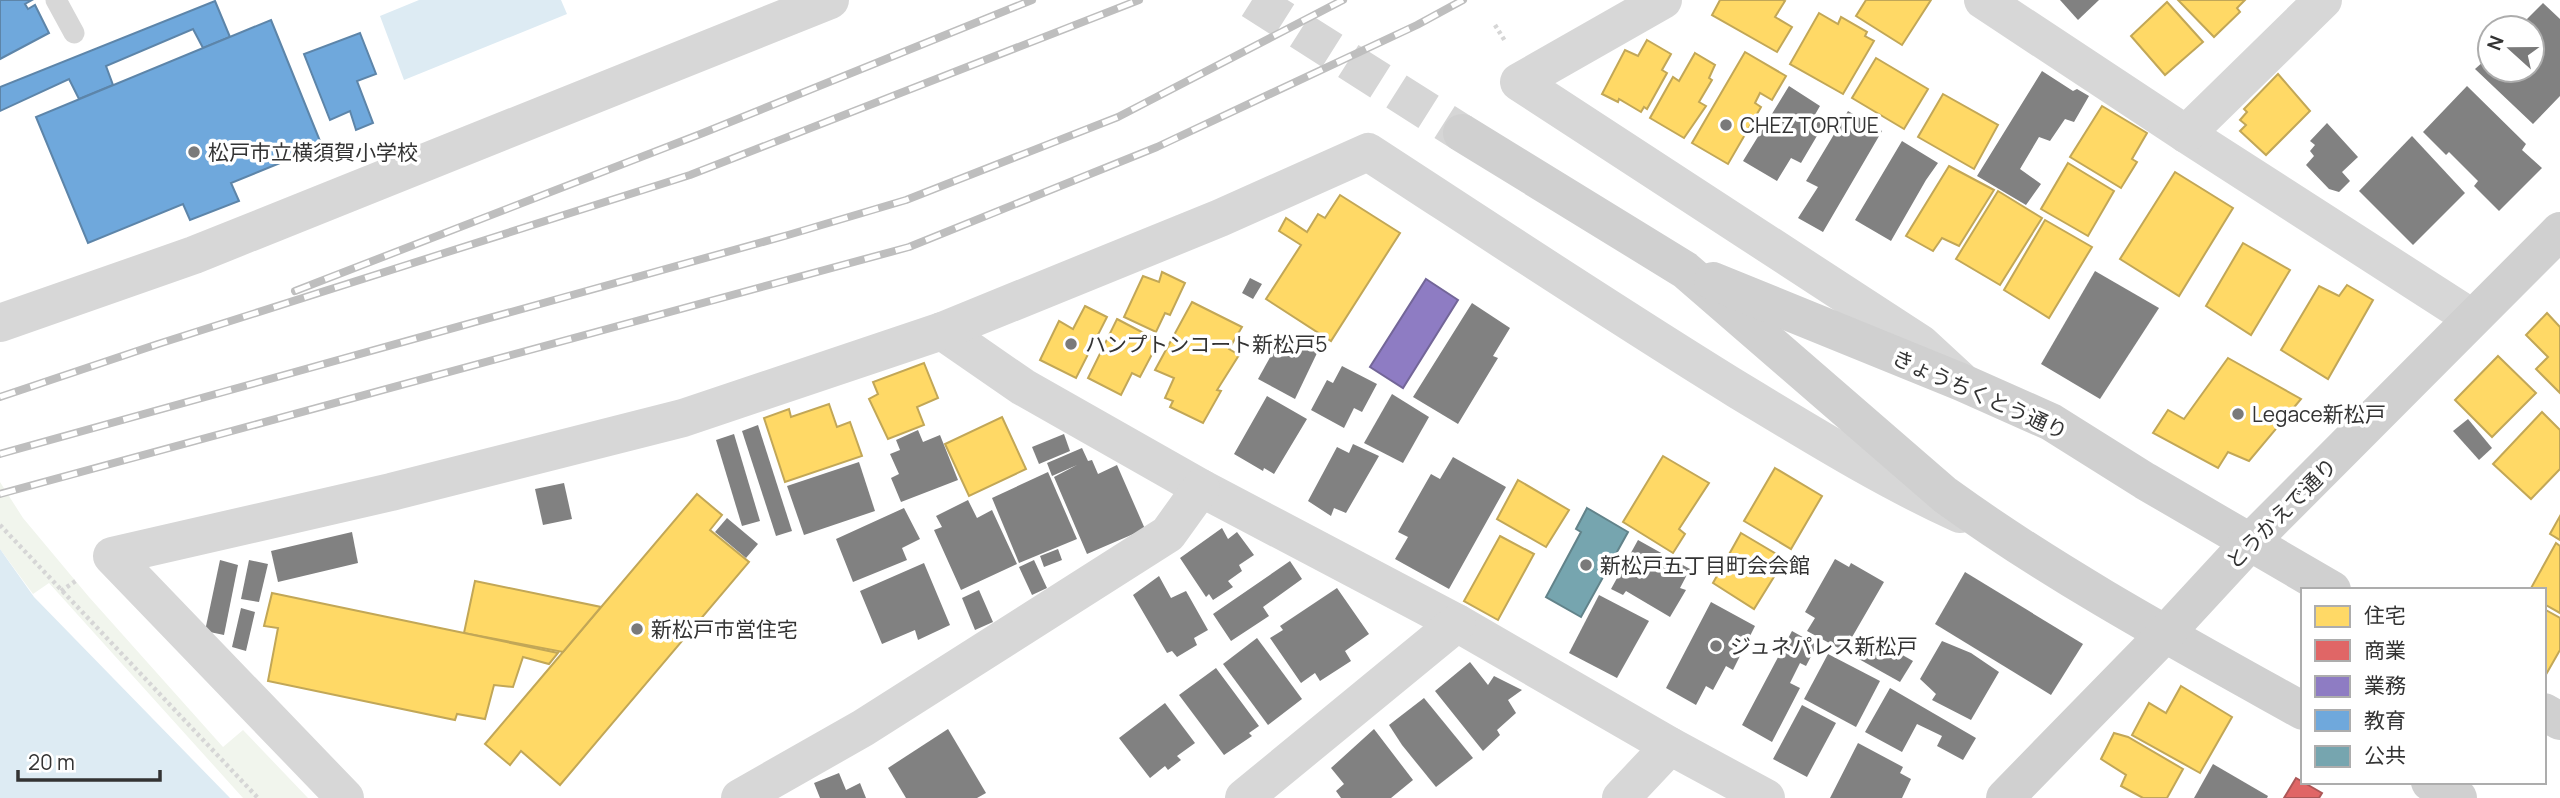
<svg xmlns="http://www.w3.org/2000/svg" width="2560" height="798" font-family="Manrope,'Noto Sans JP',sans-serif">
<rect width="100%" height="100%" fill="#fff"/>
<path fill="#f1f5ed" d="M0 482 23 518 89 597 223 747 243 730 308 798H243L49 583 33 594 0 549Z"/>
<g fill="#ddebf3">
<path d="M419 0H561L567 14 404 80 380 16Z"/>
<path d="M0 549 34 597 230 798H0Z"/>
</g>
<g fill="#ffd966" stroke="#c2a757" stroke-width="2">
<path d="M1720 0H1783L1785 1 1775 17 1792 27 1777 52 1712 15Z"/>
<path d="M1866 0H1931L1902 45 1856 16Z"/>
<path d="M2178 0H2245L2237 8 2240 12 2214 37Z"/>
<path d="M2167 2 2203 42 2165 75 2131 36Z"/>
<path d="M1819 13 1838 24 1841 17 1867 32 1865 36 1874 41 1843 94 1790 64Z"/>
<path d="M1647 40 1671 54 1662 70 1667 73 1647 109 1644 107 1641 112 1619 99 1618 102 1602 94 1625 50 1638 56Z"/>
<path d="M1745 52 1786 76 1772 100 1760 93 1755 103 1761 107 1728 164 1692 143Z"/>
<path d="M1695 53 1715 65 1709 78 1712 80 1699 102 1706 106 1684 138 1650 118 1673 77 1679 81Z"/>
<path d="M1876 58 1928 89 1904 129 1852 98Z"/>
<path d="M2278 74 2310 111 2266 155 2240 131 2246 125 2240 120 2247 112 2244 109Z"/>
<path d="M1943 94 1998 125 1974 169 1918 137Z"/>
<path d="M2102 106 2147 133 2132 159 2137 162 2121 188 2070 157Z"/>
<path d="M2068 163 2114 191 2088 236 2041 209Z"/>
<path d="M1949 166 1994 190 1959 246 1942 238 1933 251 1906 236Z"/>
<path d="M2175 172 2233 208 2179 296 2120 259Z"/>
<path d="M1998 191 2042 218 2000 285 1956 259Z"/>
<path d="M1340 195 1400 233 1331 341 1266 299 1301 245 1279 231 1286 218 1307 232 1318 214 1325 218Z"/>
<path d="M2045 220 2092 247 2049 318 2004 290Z"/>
<path d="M2243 243 2290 270 2251 335 2206 306Z"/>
<path d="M1162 272 1185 283 1170 315 1165 313 1156 332 1124 317 1143 276 1159 282Z"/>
<path d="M2347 285 2373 300 2328 379 2281 350 2319 286 2339 296Z"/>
<path d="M1192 302 1242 327 1229 349 1239 355 1217 390 1221 391 1203 423 1170 407 1173 401 1165 398 1174 378 1155 370Z"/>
<path d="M1085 306 1107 317 1076 378 1040 360 1059 321 1073 329Z"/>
<path d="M2547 313 2560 327V393L2536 369 2548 357 2526 335Z"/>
<path d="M1117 319 1159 341 1140 377 1132 373 1121 395 1088 378Z"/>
<path d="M2498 356 2536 393 2492 437 2455 400Z"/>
<path d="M2228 358 2301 399 2249 461 2228 452 2218 468 2153 433 2168 410 2184 419Z"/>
<path d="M924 363 938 398 917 407 924 425 888 439 869 399 878 394 873 382Z"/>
<path d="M829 404 837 427 850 422 862 456 785 482 764 418 789 409 791 417Z"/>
<path d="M2542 412 2560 430V469L2531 499 2493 464Z"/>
<path d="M1002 417 1026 469 969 496 945 444Z"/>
<path d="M1663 456 1709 483 1679 529 1685 534 1673 553 1623 522Z"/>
<path d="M1775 468 1822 496 1791 549 1744 521Z"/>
<path d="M1518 480 1569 510 1546 547 1497 519Z"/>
<path d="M697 494 722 515 710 530 749 562 560 785 521 751 510 765 485 744Z"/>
<path d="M2560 516V540L2550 534Z"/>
<path d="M1741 533 1785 559 1754 609 1713 583Z"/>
<path d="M1500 536 1534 554 1498 620 1464 601Z"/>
<path d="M2556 543 2560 546V613L2544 604V590H2530Z"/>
<path d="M475 581 601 607 563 652 464 633Z"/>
<path d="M272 593 464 633 558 653 549 664 523 657 513 687 494 685 485 719 457 714 455 720 268 681 278 628 264 626Z"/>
<path d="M2544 609 2560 618V650L2544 678Z"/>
<path d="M2181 686 2232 717 2200 773 2132 735 2149 703 2166 713Z"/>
<path d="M2114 733 2128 737 2183 769 2167 798H2143L2121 786 2126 775 2101 759Z"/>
</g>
<path fill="#e06666" stroke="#ac5757" stroke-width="2" d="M2296 778 2322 793 2319 798H2284Z"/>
<path fill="#8e7cc3" stroke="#736698" stroke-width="2" d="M1426 279 1458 300 1403 388 1370 367Z"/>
<g fill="#6fa8dc" stroke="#5d85a9" stroke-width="2">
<path d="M0 0H32L25 4 28 9 35 5 49 33 0 59Z"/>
<path d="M215 1 230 37 203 48 193 29 106 66 113 85 79 99 69 79 0 111V87Z"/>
<path d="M271 20 322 146 231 183 239 201 190 220 183 204 88 243 36 117Z"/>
<path d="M360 33 376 74 357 81 373 123 356 130 350 111 330 120 304 54Z"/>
</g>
<path fill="#76a5af" stroke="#62838a" stroke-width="2" d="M1587 508 1628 532 1581 617 1546 597 1581 532 1576 529Z"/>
<g fill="#818181">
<path d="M2060 0H2099L2078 20Z"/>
<path d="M2543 3 2560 19V96L2533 124 2475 69 2484 61 2488 65 2490 63V70H2532V28H2524L2521 25Z"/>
<path d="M2042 71 2073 91 2077 89 2089 96 2074 122 2065 119 2050 141 2039 137 2020 169 2041 184 2026 205 1977 176Z"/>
<path d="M1789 86 1820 106 1813 118 1824 124 1801 163 1791 158 1777 181 1743 161Z"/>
<path d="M2467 86 2526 144 2522 150 2542 168 2499 211 2474 186 2478 181 2449 152 2446 155 2423 132Z"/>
<path d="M1848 111 1882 131 1823 232 1798 218 1818 187 1806 181Z"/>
<path d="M2327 123 2358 157 2342 172 2350 181 2339 192 2329 189 2306 165 2314 156 2310 151 2315 145 2310 141Z"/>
<path d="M2412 136 2465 193 2413 245 2359 191Z"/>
<path d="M1902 141 1938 163 1926 180 1891 241 1855 220Z"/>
<path d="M2095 271 2159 308 2100 399 2041 364Z"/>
<path d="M1250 278 1262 284 1253 299 1242 293Z"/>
<path d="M1472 303 1510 328 1493 356 1498 358 1458 424 1413 397Z"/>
<path d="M1284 332 1318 351 1295 399 1258 379Z"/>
<path d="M1342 366 1377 384 1362 412 1354 408 1344 428 1311 410 1327 380 1333 383Z"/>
<path d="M1392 394 1429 417 1403 463 1364 443Z"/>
<path d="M1267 396 1307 419 1274 474 1264 468 1263 471 1234 454Z"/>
<path d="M2468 419 2492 448 2479 460 2453 431Z"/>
<path d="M758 425 792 531 776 536 742 431Z"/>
<path d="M918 430 923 442 940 435 958 480 901 502 891 478 899 474 890 454 900 450 896 440Z"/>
<path d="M734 434 760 521 742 526 716 440Z"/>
<path d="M1064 434 1070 451 1039 464 1032 447Z"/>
<path d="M1353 444 1379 456 1346 513 1334 508 1331 516 1308 501 1337 447 1349 453Z"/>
<path d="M1082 448 1088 461 1092 460 1098 474 1117 465 1145 529 1087 554 1054 477 1077 465 1052 476 1047 463Z"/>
<path d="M1453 457 1506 487 1449 589 1395 559 1408 537 1398 532 1431 474 1440 479Z"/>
<path d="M859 462 875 511 804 535 787 486Z"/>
<path d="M1048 472 1077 539 1019 563 992 498Z"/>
<path d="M564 483 572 519 543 525 535 489Z"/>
<path d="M968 500 977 518 992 510 1017 564 961 590 934 530 942 527 936 516Z"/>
<path d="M904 508 920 539 902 548 907 560 853 582 836 539Z"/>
<path d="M727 518 758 544 746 558 715 532Z"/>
<path d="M1222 528 1228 539 1237 532 1254 555 1239 565 1242 571 1228 581 1233 587 1213 600 1209 594 1206 597 1180 558Z"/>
<path d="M352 532 358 563 278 582 271 551Z"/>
<path d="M1638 540 1690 569 1680 588 1686 590 1670 617 1626 591 1623 595 1611 589Z"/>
<path d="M1058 549 1062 560 1044 567 1040 556Z"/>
<path d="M1835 559 1849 567 1851 563 1884 582 1844 651 1807 631 1815 618 1805 612Z"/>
<path d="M220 560 238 565 224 635 205 631Z"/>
<path d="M249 560 268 564 259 602 241 599Z"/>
<path d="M1034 560 1047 588 1032 595 1019 567Z"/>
<path d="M1290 561 1302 579 1263 607 1269 616 1231 641 1213 614Z"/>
<path d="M924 563 950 625 918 640 915 630 882 644 860 591Z"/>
<path d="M1965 572 2083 644 2051 695 1935 624Z"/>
<path d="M1159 576 1171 598 1186 591 1208 630 1194 638 1197 645 1177 657 1172 651 1167 653 1133 595Z"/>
<path d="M1337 588 1369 634 1345 651 1351 661 1320 681 1315 673 1301 683 1270 638 1283 630 1280 626Z"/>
<path d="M979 590 993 622 975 630 962 598Z"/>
<path d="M1599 595 1649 621 1617 678 1569 653Z"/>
<path d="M1711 602 1755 626 1733 670 1726 666 1713 690 1706 686 1696 705 1666 688Z"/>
<path d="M241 608 255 612 246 651 232 647Z"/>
<path d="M1792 631 1817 645 1806 666 1800 663 1790 683 1800 688 1772 742 1742 725Z"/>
<path d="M1869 636 1913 661 1900 682 1857 658Z"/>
<path d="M1257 638 1302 699 1268 725 1223 664Z"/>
<path d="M1942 641 1971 653 1999 672 1971 720 1932 700 1936 694 1920 679Z"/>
<path d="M1828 654 1880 681 1856 727 1804 699Z"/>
<path d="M1470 662 1488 685 1494 676 1522 690 1508 700 1516 713 1497 730 1500 735 1483 751 1435 691Z"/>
<path d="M1216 668 1259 726 1249 733 1252 736 1224 755 1179 695Z"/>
<path d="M1890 688 1976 738 1963 760 1937 746 1942 736 1917 724 1902 752 1865 732Z"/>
<path d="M1424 698 1473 758 1436 787 1402 745 1389 725Z"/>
<path d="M1165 703 1195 743 1177 756 1181 760 1168 770 1165 766 1150 778 1119 738Z"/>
<path d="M1802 705 1836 723 1807 777 1773 759Z"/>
<path d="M948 729 986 793 977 798H906L888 768Z"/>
<path d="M1374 729 1413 780 1391 798H1341L1336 791 1344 784 1331 768Z"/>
<path d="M1858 743 1903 767 1900 773 1911 779 1902 798H1830Z"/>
<path d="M2213 764 2268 796 2267 798H2194Z"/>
<path d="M839 773 846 790 860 783 866 798H820L814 783Z"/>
</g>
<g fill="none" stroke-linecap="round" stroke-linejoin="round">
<path stroke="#d6d6d6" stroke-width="38" stroke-dasharray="38 19" stroke-linecap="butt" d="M1252 0 1462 133"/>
<g stroke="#d6d6d6" stroke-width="4.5" stroke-dasharray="3.5 3.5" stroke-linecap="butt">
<path d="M1495 25 1505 41"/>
<path d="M0 525 258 798"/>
<path d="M61 591 77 580"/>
</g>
<path stroke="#d7d7d7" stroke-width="21" d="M56 0 74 33"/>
<g stroke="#d7d7d7" stroke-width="38">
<path d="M1663 0 1519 82 1921 344 1960 380"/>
<path d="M1983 0 2186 134 2472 318"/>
<path d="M2186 134 2323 0"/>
<path d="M0 323 194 255 830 0"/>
<path d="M942 331 1023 387 1201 488 1457 623 1670 746 1766 798"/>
<path d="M345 798 112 556 391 492 683 418 942 331 1220 218 1368 152C1491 232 1613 313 1738 390 1811 434 1883 479 1960 514"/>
<path d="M740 798 863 728 1168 534 1201 488"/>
<path d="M1244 798 1457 623"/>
<path d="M1621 798 1670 746"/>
</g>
<g stroke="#d0d0d0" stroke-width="38">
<path d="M1462 133 1685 270 1945 495C2057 576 2181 643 2303 711"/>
<path d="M1713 281 1961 382 2051 422 2145 481 2332 590"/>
<path d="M2544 712 2560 721"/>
<path d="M2430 782 2458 798"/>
<path d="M2005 798 2165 634 2250 542 2560 231"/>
</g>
<defs>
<g id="rail">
<path d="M295 291 703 133 1032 0"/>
<path d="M0 397 158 344 690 175 1139 0"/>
<path d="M0 454 788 235 906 200 1118 117 1343 0"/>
<path d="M0 494 909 247 1157 147 1417 25 1463 0"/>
</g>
</defs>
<use href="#rail" stroke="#bebebe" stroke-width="8"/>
<use href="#rail" stroke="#fff" stroke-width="5" stroke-dasharray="16" stroke-linecap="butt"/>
</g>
<g fill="#7a7a7a" stroke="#fff" stroke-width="2.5">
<circle cx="1726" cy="125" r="7"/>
<circle cx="194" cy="152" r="7"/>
<circle cx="1071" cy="344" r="7"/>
<circle cx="2238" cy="414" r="7"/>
<circle cx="1586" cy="565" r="7"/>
<circle cx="637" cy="629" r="7"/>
<circle cx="1716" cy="646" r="7"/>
</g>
<g text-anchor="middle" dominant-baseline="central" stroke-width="7" stroke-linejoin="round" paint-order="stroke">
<g font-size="21" fill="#333" stroke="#fff" text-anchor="start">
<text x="1740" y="125">CHEZ TORTUE</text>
<text x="208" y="152">松戸市立横須賀小学校</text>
<text x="1085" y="344">ハンプトンコート新松戸5</text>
<text x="2252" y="414">Legace新松戸</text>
<text x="1600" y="565">新松戸五丁目町会会館</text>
<text x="651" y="629">新松戸市営住宅</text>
<text x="1730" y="646">ジュネパレス新松戸</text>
</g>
<g font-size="21" fill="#333" stroke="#fff">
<text transform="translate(1980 394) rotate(24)">きょうちくとう通り</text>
<text transform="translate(2281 513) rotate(-45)">とうかえで通り</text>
</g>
</g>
<rect x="2301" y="588" width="245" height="196" fill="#ffffff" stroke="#adadad" stroke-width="2"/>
<rect x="2315" y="606" width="35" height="21" fill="#ffd966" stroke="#adadad" stroke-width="2"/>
<text x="2364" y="623" font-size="21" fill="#333333">住宅</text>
<rect x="2315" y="640" width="35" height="21" fill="#e06666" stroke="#adadad" stroke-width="2"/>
<text x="2364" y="658" font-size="21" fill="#333333">商業</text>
<rect x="2315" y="676" width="35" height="21" fill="#8e7cc3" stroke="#adadad" stroke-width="2"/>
<text x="2364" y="693" font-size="21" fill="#333333">業務</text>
<rect x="2315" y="710" width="35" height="21" fill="#6fa8dc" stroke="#adadad" stroke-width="2"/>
<text x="2364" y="728" font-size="21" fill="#333333">教育</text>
<rect x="2315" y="746" width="35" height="21" fill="#76a5af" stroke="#adadad" stroke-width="2"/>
<text x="2364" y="763" font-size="21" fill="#333333">公共</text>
<g transform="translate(2511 49) rotate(291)"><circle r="33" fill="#ffffff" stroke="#adadad" stroke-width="2"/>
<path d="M0-5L12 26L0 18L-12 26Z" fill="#7a7a7a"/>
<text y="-10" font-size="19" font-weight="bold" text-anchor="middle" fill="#333333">N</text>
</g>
<path d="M18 770v10h142v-10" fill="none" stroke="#333333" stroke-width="3.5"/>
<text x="28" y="770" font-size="21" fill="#333333" stroke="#ffffff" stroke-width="5" paint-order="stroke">20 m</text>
</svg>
